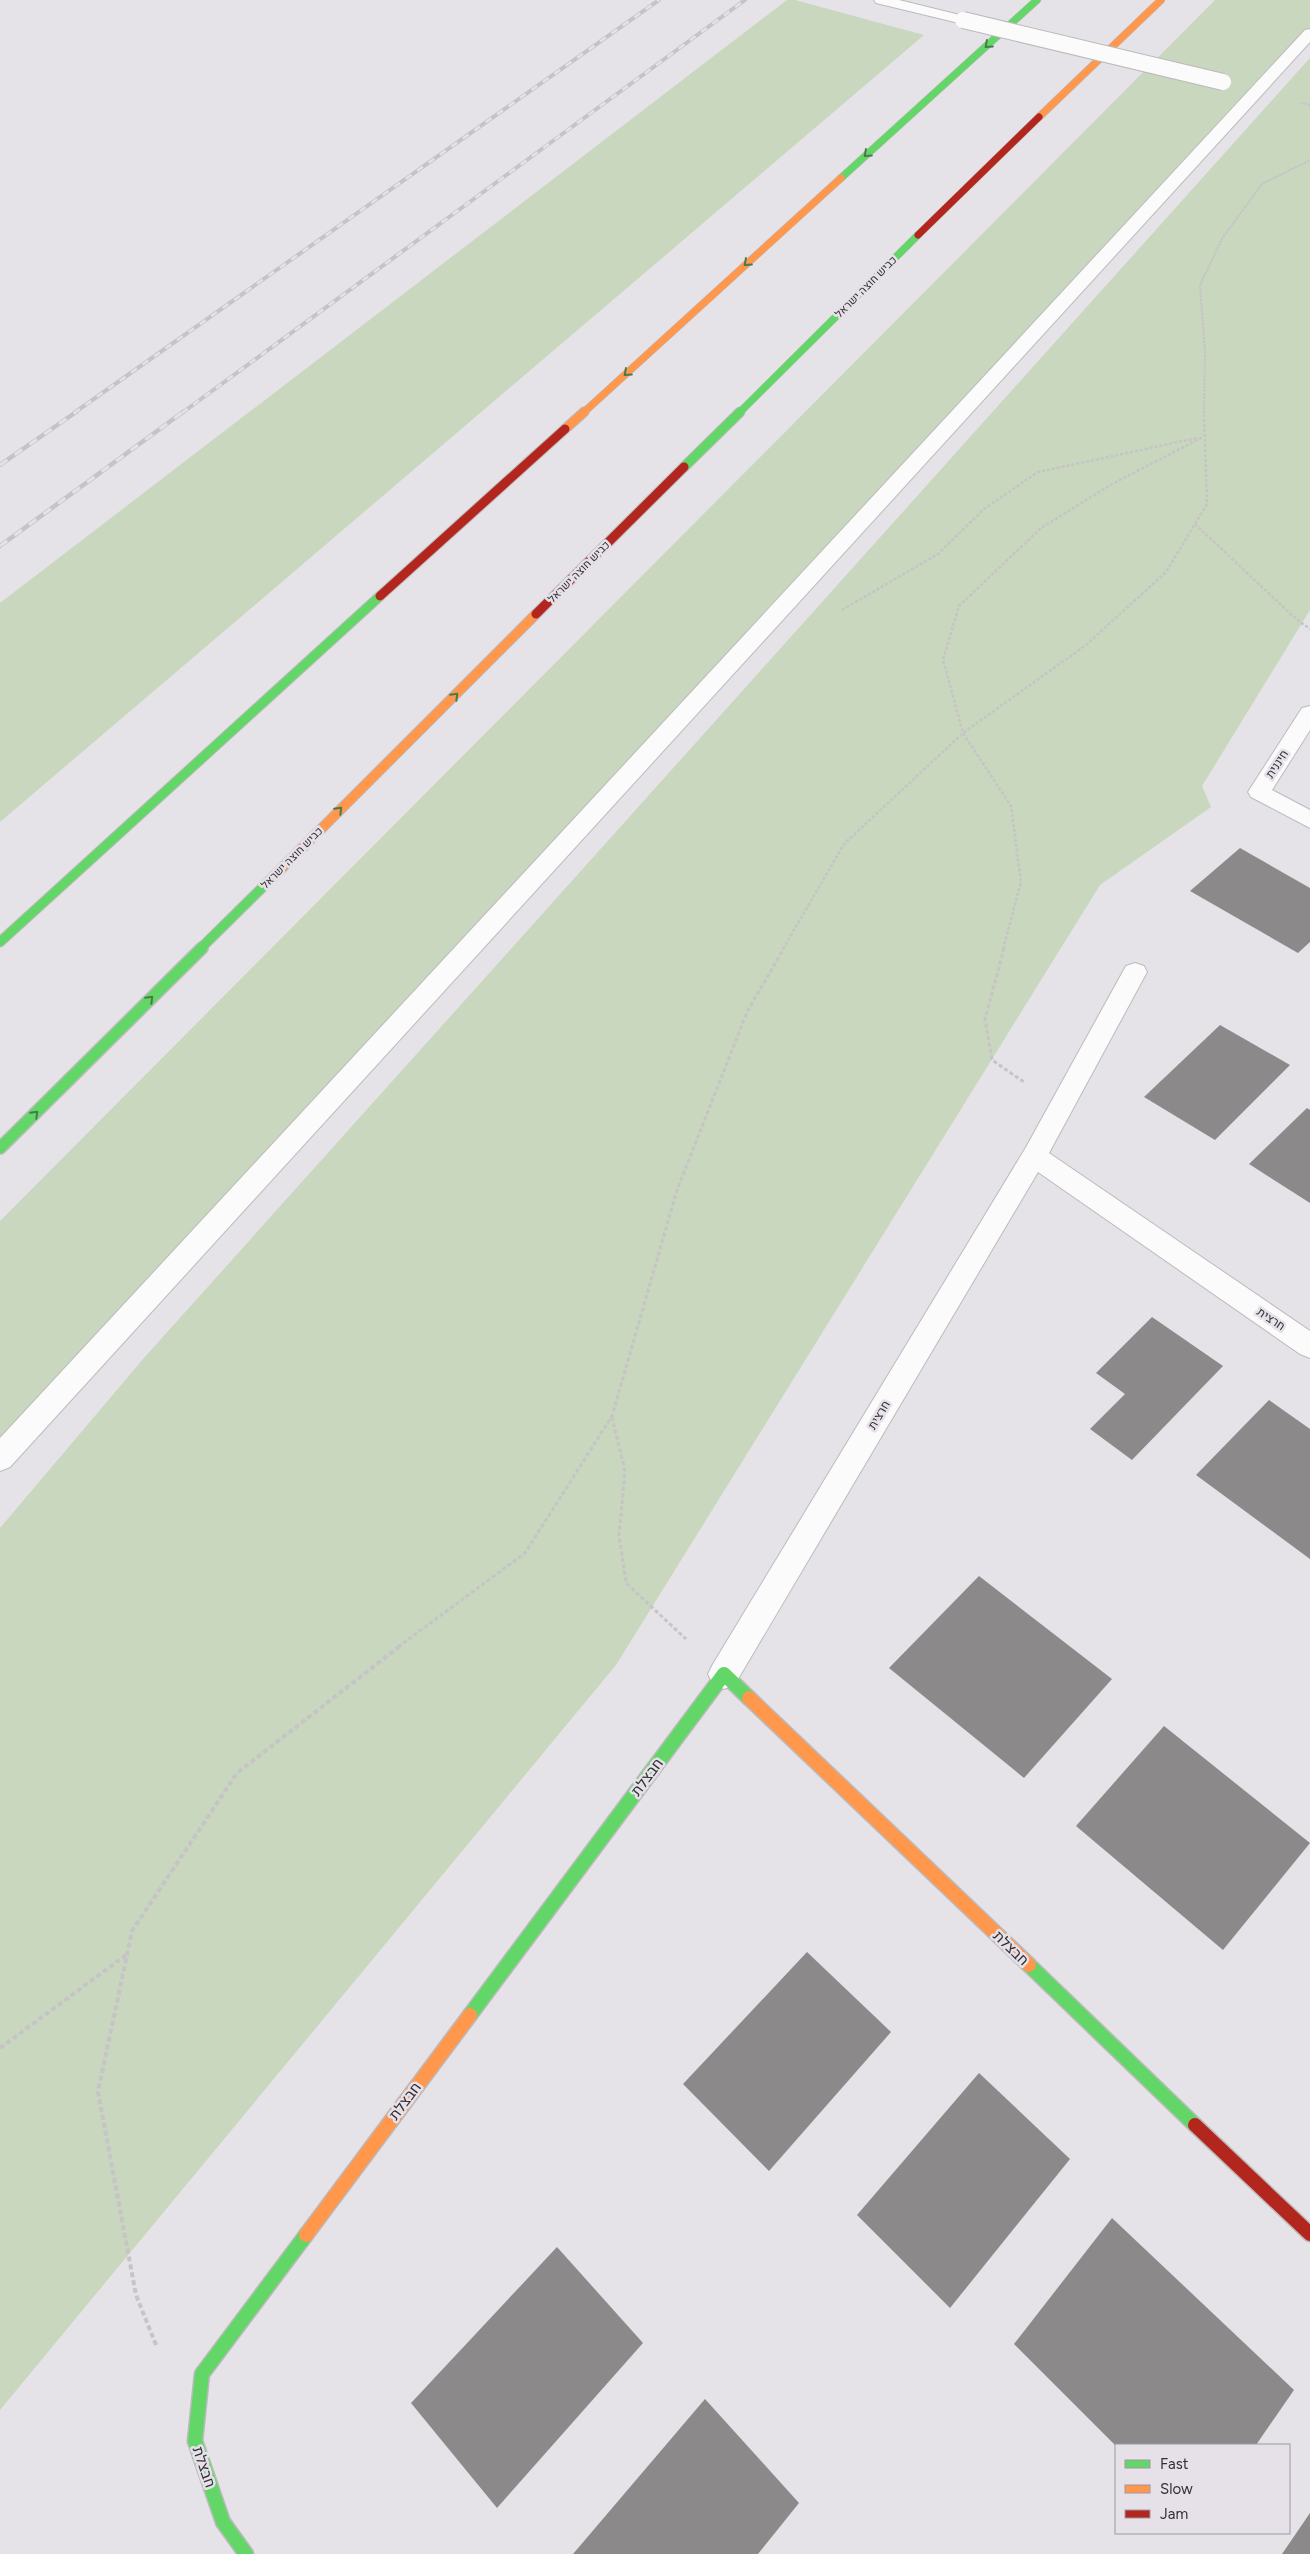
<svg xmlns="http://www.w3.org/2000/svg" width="1310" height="2554" font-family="Figtree,Heebo,sans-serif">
<rect width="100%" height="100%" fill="#e5e3e7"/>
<g fill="#c8d7bd">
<path d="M787 0H795L924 35 0 822V603Z"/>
<path d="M1215 0H1310V32L0 1458V1221Z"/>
<path d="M1310 58V610L1202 786 1211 807 1100 885 616 1665 0 2410V1528L144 1358Z"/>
</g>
<g fill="#8b898a">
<path d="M1240 848 1310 888V942L1298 953 1190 891Z"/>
<path d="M1220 1025 1290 1065 1215 1140 1144 1097Z"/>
<path d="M1307 1108 1310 1110V1203L1249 1164Z"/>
<path d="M1152 1317 1223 1366 1132 1460 1090 1429 1125 1394 1096 1373Z"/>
<path d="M1269 1400 1310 1429V1559L1196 1475Z"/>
<path d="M979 1576 1112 1679 1024 1778 889 1668Z"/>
<path d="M1164 1726 1310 1843 1223 1950 1076 1826Z"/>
<path d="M807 1952 891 2032 769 2171 683 2084Z"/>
<path d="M979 2073 1070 2159 950 2308 857 2215Z"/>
<path d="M1112 2218 1294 2390 1256 2445H1115L1014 2344Z"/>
<path d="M557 2247 643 2343 497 2508 411 2403Z"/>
<path d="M705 2399 799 2503 758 2554H573Z"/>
<path d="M1310 2513V2554H1282Z"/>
</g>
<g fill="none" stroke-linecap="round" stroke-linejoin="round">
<defs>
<path id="lane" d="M1310 29V42L10 1467 0 1471V1438L1305 30Z"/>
<g id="street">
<path d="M874 0H899L968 17 970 20 963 24 876 3Z"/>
<path d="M1310 706V730L1272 790 1310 810V828L1251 797 1248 792 1302 708Z"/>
<path d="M1135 963 1144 966 1147 972 1049 1153 1310 1331V1358L1300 1354 1038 1172 735 1684 724 1689 713 1684 708 1674 713 1664 1025 1149 1126 966Z"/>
</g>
<g id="fast-far3">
<path d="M841 178 1037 0"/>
<path d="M739 413 918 235"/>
</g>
<g id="fast-far2">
<path d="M684 467 740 412"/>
<path d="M0 942 380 596"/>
<path d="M200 949 279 871"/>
</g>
<path id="fast-far1" d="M0 1148 202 948"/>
<g id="fast">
<path d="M1029 1965 1195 2125"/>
<path d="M470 2015 724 1674 749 1698"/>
<path d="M246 2554 223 2522 195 2441 202 2374 306 2235"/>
</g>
<g id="slow-far2">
<path d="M1039 117 1161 0"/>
<path d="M583 413 841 178"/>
</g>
<g id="slow-far1">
<path d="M565 429 584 412"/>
<path d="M279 871 536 614"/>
</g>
<g id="slow">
<path d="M749 1698 1029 1965"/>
<path d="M306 2235 470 2015"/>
</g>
<path id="jam-far2" d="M918 235 1039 117"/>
<g id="jam-far1">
<path d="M380 596 565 429"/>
<path d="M536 614 684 467"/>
</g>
<path id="jam" d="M1195 2125 1310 2234"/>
</defs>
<use href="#lane" stroke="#bcbabd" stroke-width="2"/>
<use href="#street" stroke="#bcbabd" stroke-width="2"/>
<use href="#fast-far3" stroke="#bcbabd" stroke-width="8"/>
<use href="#fast-far2" stroke="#bcbabd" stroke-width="11"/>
<use href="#fast-far1" stroke="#bcbabd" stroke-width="14"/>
<use href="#fast" stroke="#bcbabd" stroke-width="17"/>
<use href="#slow-far2" stroke="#bcbabd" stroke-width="8"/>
<use href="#slow-far1" stroke="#bcbabd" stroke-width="11"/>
<use href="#slow" stroke="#bcbabd" stroke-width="17"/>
<use href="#jam-far2" stroke="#bcbabd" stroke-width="8"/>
<use href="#jam-far1" stroke="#bcbabd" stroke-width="11"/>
<use href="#jam" stroke="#bcbabd" stroke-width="17"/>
<g stroke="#c6c4c6" stroke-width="2" stroke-dasharray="2.5 1" stroke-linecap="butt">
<path d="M1301 103 1310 105"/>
<path d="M1204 413 1205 351 1200 285 1223 237 1262 184 1310 160"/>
</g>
<g stroke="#c6c4c6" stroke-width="2.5" stroke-dasharray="3 2" stroke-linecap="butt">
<path d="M1195 524 1296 619 1310 629"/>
<path d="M842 610 938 554 984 509 1038 472 1197 438"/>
<path d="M783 949 844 844 963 733 1086 645 1166 572 1207 504 1204 412"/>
<path d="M1003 949 1021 882 1011 806 963 733 943 660 959 606 1041 528 1112 484 1203 437"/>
</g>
<g stroke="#c6c4c6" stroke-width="3" stroke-dasharray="4 2.5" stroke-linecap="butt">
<path d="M1004 948 985 1019 992 1060 1024 1082"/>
<path d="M612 1417 625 1471 619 1535 626 1583 686 1639"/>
<path d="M398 1647 525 1553 612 1416 677 1190 747 1012 784 948"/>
</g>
<g stroke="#c6c4c6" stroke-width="4" stroke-dasharray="5 3" stroke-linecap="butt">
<path d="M0 2048 126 1955"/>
<path d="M156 2345 136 2295 98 2092 132 1931 237 1773 400 1646"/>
</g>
<use href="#lane" fill="#fbfbfb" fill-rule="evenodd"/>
<use href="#street" fill="#fbfbfb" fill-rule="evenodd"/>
<use href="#fast-far3" stroke="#63d668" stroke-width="7"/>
<use href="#fast-far2" stroke="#63d668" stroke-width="9"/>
<use href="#fast-far1" stroke="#63d668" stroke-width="11"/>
<use href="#fast" stroke="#63d668" stroke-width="14"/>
<use href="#slow-far2" stroke="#ff974d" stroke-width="7"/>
<use href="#slow-far1" stroke="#ff974d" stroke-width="9"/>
<use href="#slow" stroke="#ff974d" stroke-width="14"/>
<use href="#jam-far2" stroke="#b3261e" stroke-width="7"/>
<use href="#jam-far1" stroke="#b3261e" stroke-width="9"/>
<use href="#jam" stroke="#b3261e" stroke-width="14"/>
<defs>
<g id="rail-far1">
<path d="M74 413 659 0"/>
<path d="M182 413 745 0"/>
</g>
<g id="rail">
<path d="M0 465 76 412"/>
<path d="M0 546 183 412"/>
</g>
</defs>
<use href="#rail-far1" stroke="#c4c4c4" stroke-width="4"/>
<use href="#rail" stroke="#c4c4c4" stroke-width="4.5"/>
<use href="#rail-far1" stroke="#e6e1e9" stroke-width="2.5" stroke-dasharray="7" stroke-linecap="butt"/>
<use href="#rail" stroke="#e6e1e9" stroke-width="3" stroke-dasharray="9" stroke-linecap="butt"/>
<defs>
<path id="street-bridge" d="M963 20 1223 82"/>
</defs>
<use href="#street-bridge" stroke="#bcbabd" stroke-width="18" stroke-linecap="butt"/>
<use href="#street-bridge" stroke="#fbfbfb" stroke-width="16"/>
</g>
<defs><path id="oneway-chevron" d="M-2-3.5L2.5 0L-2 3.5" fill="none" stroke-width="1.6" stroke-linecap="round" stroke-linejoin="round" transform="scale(1.25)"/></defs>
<g stroke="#487a4a">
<use href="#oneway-chevron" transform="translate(988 45) rotate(138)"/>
<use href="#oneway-chevron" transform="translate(867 154) rotate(138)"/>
<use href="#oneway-chevron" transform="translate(747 263) rotate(138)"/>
<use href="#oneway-chevron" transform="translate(627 373) rotate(138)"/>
<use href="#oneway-chevron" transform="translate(455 696) rotate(-45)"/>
<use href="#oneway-chevron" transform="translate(339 810) rotate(-45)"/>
<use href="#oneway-chevron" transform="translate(150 999) rotate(-45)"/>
<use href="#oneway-chevron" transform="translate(35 1114) rotate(-45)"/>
</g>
<g text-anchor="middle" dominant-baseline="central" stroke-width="5" stroke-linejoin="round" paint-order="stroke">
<g font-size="11" fill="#312f32" stroke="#e6e1e9">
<text transform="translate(866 287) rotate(-45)">כביש חוצה ישראל</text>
<text transform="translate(579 572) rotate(-45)">כביש חוצה ישראל</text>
<text transform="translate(292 858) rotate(-45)">כביש חוצה ישראל</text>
</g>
<g font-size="12" fill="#312f32" stroke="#e6e1e9">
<text transform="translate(1277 764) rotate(-57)">חיננית</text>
<text transform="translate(1271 1319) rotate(34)">חרצית</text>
<text transform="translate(879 1415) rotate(-59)">חרצית</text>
</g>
<g font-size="15" fill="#312f32" stroke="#e6e1e9">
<text transform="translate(647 1777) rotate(-53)">חבצלת</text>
<text transform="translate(1011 1948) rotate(44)">חבצלת</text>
<text transform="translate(405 2101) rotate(-53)">חבצלת</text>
<text transform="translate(204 2467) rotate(71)">חבצלת</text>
</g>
</g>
<rect x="1115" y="2444" width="175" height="90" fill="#e6e1e9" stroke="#9e9aa0"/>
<rect x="1125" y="2460" width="25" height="8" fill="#63d668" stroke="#9e9aa0"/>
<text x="1160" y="2469" font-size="15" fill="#312f32">Fast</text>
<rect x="1125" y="2485" width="25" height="8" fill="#ff974d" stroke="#9e9aa0"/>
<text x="1160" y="2494" font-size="15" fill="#312f32">Slow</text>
<rect x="1125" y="2510" width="25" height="8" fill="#b3261e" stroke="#9e9aa0"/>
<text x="1160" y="2519" font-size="15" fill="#312f32">Jam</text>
</svg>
